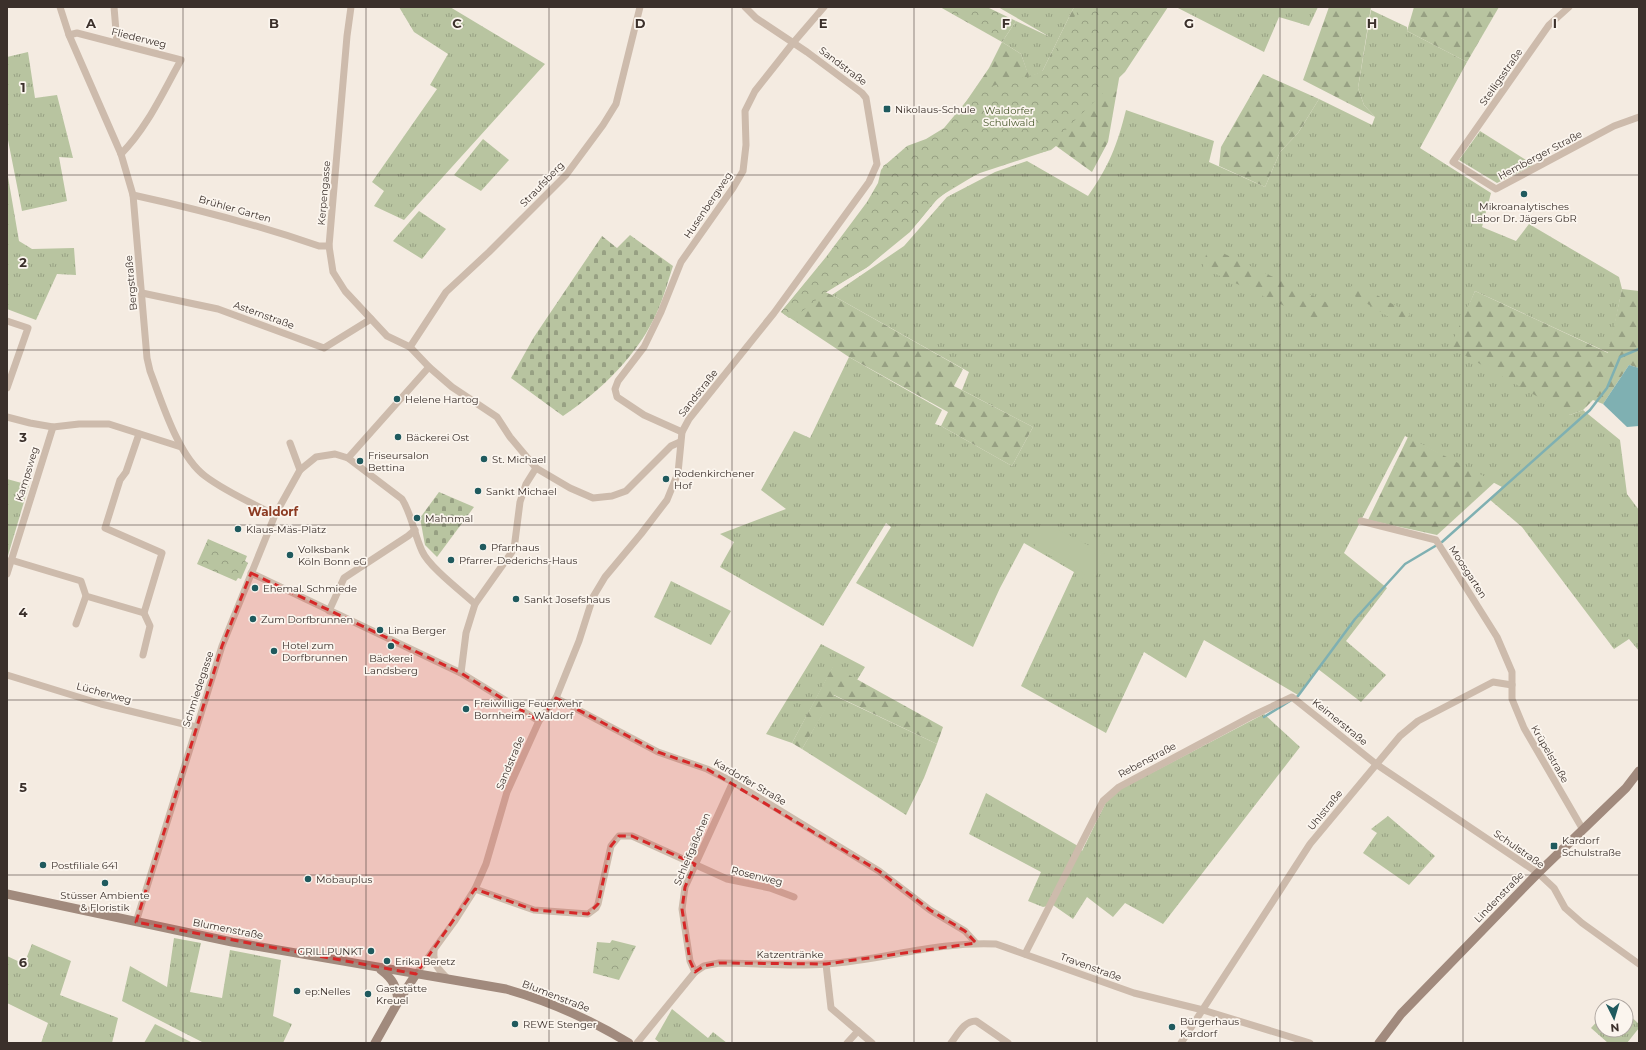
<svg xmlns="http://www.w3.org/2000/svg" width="1646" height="1050" font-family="Montserrat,sans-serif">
<defs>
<pattern id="grass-tufts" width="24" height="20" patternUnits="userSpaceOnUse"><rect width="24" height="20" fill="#b8c4a0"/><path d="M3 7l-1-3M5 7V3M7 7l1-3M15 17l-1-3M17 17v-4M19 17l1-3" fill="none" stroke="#97a083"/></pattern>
<pattern id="forest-firs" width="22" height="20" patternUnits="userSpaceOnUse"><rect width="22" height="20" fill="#b8c4a0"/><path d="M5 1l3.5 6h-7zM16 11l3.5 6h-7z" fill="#97a083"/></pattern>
<pattern id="cemetery-stones" width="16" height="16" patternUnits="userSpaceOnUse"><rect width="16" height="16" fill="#b8c4a0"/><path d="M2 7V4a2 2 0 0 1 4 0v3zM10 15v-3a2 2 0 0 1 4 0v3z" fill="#97a083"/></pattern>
<pattern id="park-crowns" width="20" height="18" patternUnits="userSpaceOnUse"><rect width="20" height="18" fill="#b8c4a0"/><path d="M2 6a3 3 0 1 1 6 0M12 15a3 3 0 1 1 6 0" fill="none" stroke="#97a083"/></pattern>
</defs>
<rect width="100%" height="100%" fill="#f4ebe1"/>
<g fill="url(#grass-tufts)">
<path d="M399 7H450L545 64 404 220 374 206 384 191 372 182 437 89 430 85 448 54 414 32Z"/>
<path d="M998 7H1074L1042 72 1029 77 1021 54 1002 42 1016 21 1050 37Z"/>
<path d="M1176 7H1318L1309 26 1279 17 1264 52Z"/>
<path d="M1371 10 1407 27V31L1467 62 1420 148 1491 193 1482 227 1516 241 1529 224 1619 277 1622 289 1609 353 1475 291 1465 315 1570 415 1583 410 1620 440 1627 494 1639 510V651L1629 639 1614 649 1522 527 1489 499 1502 487 1405 436 1344 553 1387 588 1346 641 1386 675 1361 702 1318 669 1298 695 1204 640 1186 678 1144 652 1106 733 1021 686 1074 572 1024 543 1000 588 973 647 856 583 891 527 886 523 823 626 720 567 734 542 720 534 786 509 761 490 794 431 810 438 849 357 942 410 935 424 941 426 1012 466 1033 427 962 390 969 372 832 295 904 246 947 197 995 172 1027 161 1088 196C1109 166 1117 146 1126 110L1214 141 1209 162 1265 187 1280 152 1298 133 1319 99 1372 125 1375 117 1364 105 1358 88Z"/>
<path d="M28 52 35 98 57 95 73 158 59 157 67 201 22 211 7 135V57Z"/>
<path d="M1480 131 1534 165 1497 183 1459 160Z"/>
<path d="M483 139 509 160 481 191 454 175Z"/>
<path d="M7 171 19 241 32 249 74 248 76 275 57 274 36 320 7 309Z"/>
<path d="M419 211 446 229 422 259 393 241Z"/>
<path d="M7 479 29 485 7 559Z"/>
<path d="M671 581 731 611 711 645 654 617Z"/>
<path d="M821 644 865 667 857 680 833 667 792 743 766 734Z"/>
<path d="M833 695 937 744 924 778 906 815 802 749Z"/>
<path d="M1264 714 1300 747 1163 924 1125 903 1113 917 1087 897 1073 919 1053 905 1043 907 1028 901 1041 872 969 834 986 793 1078 846 1082 851 1106 802 1119 790Z"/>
<path d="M1388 816 1435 856 1409 885 1363 853 1377 833 1371 829Z"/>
<path d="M174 938 201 943 190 992 222 998 230 950 281 960 273 1016 292 1024 283 1043H204L122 1001 130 966 167 987Z"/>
<path d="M32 944 71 961 60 995 118 1018 112 1043H41L48 1023 7 1003V956L24 964Z"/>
<path d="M672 1009 708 1038 713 1032 727 1043H660L655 1039Z"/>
<path d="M1626 1012 1639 1024V1028L1627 1043H1608L1591 1028 1602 1016V1030H1626Z"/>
<path d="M155 1024 193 1043H144Z"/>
</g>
<g fill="url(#forest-firs)">
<path d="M1074 7H1160L1120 73 1108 142 1092 172 1056 146 1051 150 992 165 939 197 910 232 866 268 825 292 832 295 963 369 954 386 1033 427 1012 466 941 426 948 412 849 357 781 312 806 282H814L906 211 883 166 948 128 989 68 1002 42 1021 54 1029 76 1042 72Z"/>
<path d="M1329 7H1371L1358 88 1364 105 1375 117 1303 80Z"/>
<path d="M1414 7H1499L1467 62 1407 31Z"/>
<path d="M1263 74 1319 99 1298 133 1280 152 1265 187 1219 166 1221 147Z"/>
<path d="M1208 246 1332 305 1323 324 1203 268Z"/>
<path d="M1354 282 1410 314 1402 325 1348 292Z"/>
<path d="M1622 289 1639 291V368L1629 365 1603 404 1593 400 1583 410 1570 415 1450 347 1475 291 1608 353Z"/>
<path d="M1408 437 1495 482 1437 535 1368 520Z"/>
<path d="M833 666 943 727 937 744 834 695 802 749 792 743Z"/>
</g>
<g fill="url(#cemetery-stones)">
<path d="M630 235 673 266C668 281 664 296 658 310 639 354 602 390 563 416L511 378 534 337 602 236 617 248Z"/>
<path d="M439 492 474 507 437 557 425 545 420 518Z"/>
</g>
<g fill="url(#park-crowns)">
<path d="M940 7H987L1016 21 1002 42Z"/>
<path d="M1080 7H1168L1125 72 1072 123 1047 151 980 173 955 185 934 202 919 221 869 266 825 293 795 317 789 318 781 312 826 257 867 202 878 183 881 170 884 166 907 146 926 139 944 128 969 98 976 93 1005 81 1033 76 1044 70Z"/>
<path d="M208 539 247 556 245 561 248 563 241 579 238 578 236 581 197 564Z"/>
<path d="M612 940 636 946 619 980 593 973 597 942 610 943Z"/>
</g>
<path fill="#b8c4a0" d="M1047 524 1107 555 1092 584 1082 579 1085 574 1034 547Z"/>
<path fill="#7fb0b2" d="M1629 365 1639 368V426L1627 427 1603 404Z"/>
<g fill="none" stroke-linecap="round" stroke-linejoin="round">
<path stroke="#7fb0b2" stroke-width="2.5" d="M1264 717 1298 696 1355 619 1405 564 1442 542 1590 410 1607 388 1620 357 1639 349"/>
<g stroke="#cdbbac" stroke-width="7">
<path d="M60 7 69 35 121 154 133 195 147 358 150 371C162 402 178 456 205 476 226 492 252 503 275 515"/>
<path d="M114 7 117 43"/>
<path d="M351 7 347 36 329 246 333 272 345 291 387 336 410 347 429 367 452 387 497 417 510 437 536 468 570 488 593 498 612 496 626 491 671 446 680 442"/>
<path d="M1569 7 1549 25 1453 162 1496 189 1614 126 1639 117"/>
<path d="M69 35 77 33 181 60C163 92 147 128 121 154"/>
<path d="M133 195C197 209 258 225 319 246H329"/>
<path d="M142 293 218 309 324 348 371 319"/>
<path d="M7 321 28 328 7 388"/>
<path d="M410 347 446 292 489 252 566 175 603 125 616 104 640 7"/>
<path d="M7 417 30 423 53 427 79 424H109L181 447"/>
<path d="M682 432 644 415 617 397 615 389 618 381 644 347 661 312 681 262 733 188 743 171 746 145 745 111 755 91 793 43 824 7"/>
<path d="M290 443 300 470"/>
<path d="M348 458 402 499C412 515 414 534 422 551 429 567 462 592 475 604"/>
<path d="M1361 521 1436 540 1497 637 1512 672V699L1524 728 1582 828"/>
<path d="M11 560 81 581 86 596 144 613 162 553 105 528 120 480 126 472 139 434"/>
<path d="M251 573 461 673 539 721"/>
<path d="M7 574 53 427"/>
<path d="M329 611 344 578 408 536 415 530"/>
<path d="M76 624 86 596"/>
<path d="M143 655 150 626 144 613"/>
<path d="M461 673 466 633 475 604 514 549 520 502 526 484 536 468"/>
<path d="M7 675 101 704 196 727"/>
<path d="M556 698 658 752 707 769 733 782 879 871 930 910 965 931 976 943"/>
<path d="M475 889 534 910 588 914 596 908 598 904 611 846 619 836H632L727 879 770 888 794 897"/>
<path d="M136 922 222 646 275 515 300 470 316 457 335 454 348 458 429 367"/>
<path d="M434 951C433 964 438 969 447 978"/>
<path d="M1025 954 1103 801 1119 787 1252 716 1292 697 1376 764 1538 873 1554 888 1565 908 1582 923 1639 964"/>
<path d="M826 964 831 1008 872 1043"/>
<path d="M695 972 690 961 682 909 685 887 733 782"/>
<path d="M416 974 454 922 475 889 486 864 507 792 539 721 556 698 579 641 593 597 605 577 641 534 667 500 678 473 682 432 689 419 774 313 869 182 877 164 866 98 862 93 807 52 756 18 745 7"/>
<path d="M637 1043 695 972 704 966 719 963C754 963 791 967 826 964 883 960 938 941 996 944L1134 993 1203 1010 1310 1043"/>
<path d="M847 1043 858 1031"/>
<path d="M951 1043C958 1034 964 1021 976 1021L1008 1043"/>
<path d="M1181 1043 1310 844 1400 736 1418 721 1493 682 1512 685"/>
</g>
<g stroke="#a18a7d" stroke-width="9">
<path d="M7 894 232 942 506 989C549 1001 591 1020 629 1043"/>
<path d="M381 970C393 979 397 987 398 1002"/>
<path d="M375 1043 398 1002 416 974"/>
<path d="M1379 1043 1401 1014 1538 873 1626 788 1639 771"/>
</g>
</g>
<path fill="#d62828" fill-opacity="0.2" stroke="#d62828" stroke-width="3" stroke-dasharray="8 5" stroke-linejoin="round" d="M251 573 461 673 539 721 556 698 658 752 707 769 879 871 930 910 965 931 976 943 826 964 719 963 704 966 695 972 690 961 682 909 685 887 695 864 632 836H619L611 846 598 904 588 914 534 910 475 889 416 974 136 922 222 646Z"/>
<path fill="none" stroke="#3b302b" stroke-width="1" stroke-opacity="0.55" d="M183 7V1043M366 7V1043M549 7V1043M732 7V1043M914 7V1043M1097 7V1043M1280 7V1043M1463 7V1043M7 175H1639M7 350H1639M7 525H1639M7 700H1639M7 875H1639"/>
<g fill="#1f5a5e" stroke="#fbf5ee" stroke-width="1.5">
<rect x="883" y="105" width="8" height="8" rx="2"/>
<circle cx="1524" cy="194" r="4"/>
<circle cx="397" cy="399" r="4"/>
<circle cx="398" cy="437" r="4"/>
<circle cx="484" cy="459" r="4"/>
<circle cx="360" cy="461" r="4"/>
<circle cx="666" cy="479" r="4"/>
<circle cx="478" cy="491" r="4"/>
<circle cx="417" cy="518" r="4"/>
<circle cx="238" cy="529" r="4"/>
<circle cx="483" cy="547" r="4"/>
<circle cx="290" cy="555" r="4"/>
<circle cx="451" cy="560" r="4"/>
<circle cx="255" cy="588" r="4"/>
<circle cx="516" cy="599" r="4"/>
<circle cx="253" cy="619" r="4"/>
<circle cx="380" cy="630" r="4"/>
<circle cx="391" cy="646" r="4"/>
<circle cx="274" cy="651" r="4"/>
<circle cx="466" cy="709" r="4"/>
<rect x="1550" y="842" width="8" height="8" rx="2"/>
<circle cx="43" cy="865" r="4"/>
<circle cx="308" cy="879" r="4"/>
<circle cx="105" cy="883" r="4"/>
<circle cx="371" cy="951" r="4"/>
<circle cx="387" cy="961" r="4"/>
<circle cx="297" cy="991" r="4"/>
<circle cx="368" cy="994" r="4"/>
<circle cx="515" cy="1024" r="4"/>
<circle cx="1172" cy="1027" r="4"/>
</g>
<g text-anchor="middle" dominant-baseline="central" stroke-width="3.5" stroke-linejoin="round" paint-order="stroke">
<g font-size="10" fill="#3b302b" stroke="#fbf5ee">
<text transform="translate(139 38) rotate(14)">Fliederweg</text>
<text transform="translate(843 66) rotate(37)">Sandstraße</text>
<text transform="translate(1501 77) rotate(-55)">Steiligsstraße</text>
<text transform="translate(1540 155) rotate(-28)">Hemberger Straße</text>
<text transform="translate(542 184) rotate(-46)">Straufsberg</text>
<text transform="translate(324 193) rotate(-85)">Kerpengasse</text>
<text transform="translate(708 205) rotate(-56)">Husenbergweg</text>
<text transform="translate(235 209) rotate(16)">Brühler Garten</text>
<text transform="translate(131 283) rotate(-95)">Bergstraße</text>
<text transform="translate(264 315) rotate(20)">Asternstraße</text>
<text transform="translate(698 393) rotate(-52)">Sandstraße</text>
<text transform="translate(27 474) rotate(-73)">Kampsweg</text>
<text transform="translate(1468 572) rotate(57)">Moosgarten</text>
<text transform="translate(198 689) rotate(-72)">Schmiedegasse</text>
<text transform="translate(104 693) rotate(15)">Lücherweg</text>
<text transform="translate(1340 722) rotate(39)">Keimerstraße</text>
<text transform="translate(1550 754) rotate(60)">Krüpelstraße</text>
<text transform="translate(1147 760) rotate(-28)">Rebenstraße</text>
<text transform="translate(510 763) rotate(-67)">Sandstraße</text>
<text transform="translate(750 782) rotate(30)">Kardorfer Straße</text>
<text transform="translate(1325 810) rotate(-51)">Uhlstraße</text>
<text transform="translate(692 849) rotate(-67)">Schleifgäßchen</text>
<text transform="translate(1519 849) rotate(35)">Schulstraße</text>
<text transform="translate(757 876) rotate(14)">Rosenweg</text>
<text transform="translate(1499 897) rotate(-46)">Lindenstraße</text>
<text transform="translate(228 929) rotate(11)">Blumenstraße</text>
<text x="790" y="954">Katzentränke</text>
<text transform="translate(1091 967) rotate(20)">Travenstraße</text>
<text transform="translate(556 996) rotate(21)">Blumenstraße</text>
</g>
<g font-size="10" fill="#3b302b" stroke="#fbf5ee" text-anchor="start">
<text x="895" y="109">Nikolaus-Schule</text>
<text x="1524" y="206" text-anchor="middle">Mikroanalytisches<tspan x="1524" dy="12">Labor Dr. Jägers GbR</tspan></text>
<text x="405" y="399">Helene Hartog</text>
<text x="406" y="437">Bäckerei Ost</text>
<text x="368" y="455">Friseursalon<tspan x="368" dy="12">Bettina</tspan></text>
<text x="492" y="459">St. Michael</text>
<text x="674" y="473">Rodenkirchener<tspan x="674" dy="12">Hof</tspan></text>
<text x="486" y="491">Sankt Michael</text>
<text x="425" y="518">Mahnmal</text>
<text x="246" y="529">Klaus-Mäs-Platz</text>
<text x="491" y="547">Pfarrhaus</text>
<text x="298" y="549">Volksbank<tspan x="298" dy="12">Köln Bonn eG</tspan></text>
<text x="459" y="560">Pfarrer-Dederichs-Haus</text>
<text x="263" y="588">Ehemal. Schmiede</text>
<text x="524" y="599">Sankt Josefshaus</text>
<text x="261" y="619">Zum Dorfbrunnen</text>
<text x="388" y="630">Lina Berger</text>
<text x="282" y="645">Hotel zum<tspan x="282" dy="12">Dorfbrunnen</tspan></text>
<text x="391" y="658" text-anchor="middle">Bäckerei<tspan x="391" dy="12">Landsberg</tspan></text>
<text x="474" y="703">Freiwillige Feuerwehr<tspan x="474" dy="12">Bornheim - Waldorf</tspan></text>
<text x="1562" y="840">Kardorf<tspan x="1562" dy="12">Schulstraße</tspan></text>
<text x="51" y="865">Postfiliale 641</text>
<text x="316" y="879">Mobauplus</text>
<text x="105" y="895" text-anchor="middle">Stüsser Ambiente<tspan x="105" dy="12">&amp; Floristik</tspan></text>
<text x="363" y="951" text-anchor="end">GRILLPUNKT</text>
<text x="395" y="961">Erika Beretz</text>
<text x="376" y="988">Gaststätte<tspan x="376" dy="12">Kreuel</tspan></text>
<text x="305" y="991">ep:Nelles</text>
<text x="1180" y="1021">Bürgerhaus<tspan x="1180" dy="12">Kardorf</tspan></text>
<text x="523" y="1024">REWE Stenger</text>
</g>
<g font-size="10" fill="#4a5a2e" stroke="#fbf5ee">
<text x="1009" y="110">Waldorfer<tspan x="1009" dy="12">Schulwald</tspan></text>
</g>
<g font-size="12" font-weight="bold" fill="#8c3b22" stroke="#fbf5ee">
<text x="273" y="511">Waldorf</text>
</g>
</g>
<g font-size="13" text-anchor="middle" font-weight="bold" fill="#3b302b" stroke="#fbf5ee" stroke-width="3.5" stroke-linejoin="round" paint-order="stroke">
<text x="91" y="28">A</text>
<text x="274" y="28">B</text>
<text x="457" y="28">C</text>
<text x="640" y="28">D</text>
<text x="823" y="28">E</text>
<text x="1006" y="28">F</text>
<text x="1189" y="28">G</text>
<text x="1372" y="28">H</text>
<text x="1555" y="28">I</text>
<text x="23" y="92">1</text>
<text x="23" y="267">2</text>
<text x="23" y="442">3</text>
<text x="23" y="617">4</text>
<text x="23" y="792">5</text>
<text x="23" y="967">6</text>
</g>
<rect width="1646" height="1050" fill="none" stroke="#3b302b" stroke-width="16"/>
<g transform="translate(1614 1018) rotate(175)"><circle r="19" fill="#fbf5ee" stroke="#aea6a0"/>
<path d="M0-3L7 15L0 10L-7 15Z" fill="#1f5a5e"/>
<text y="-6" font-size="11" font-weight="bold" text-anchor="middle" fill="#3b302b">N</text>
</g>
</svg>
